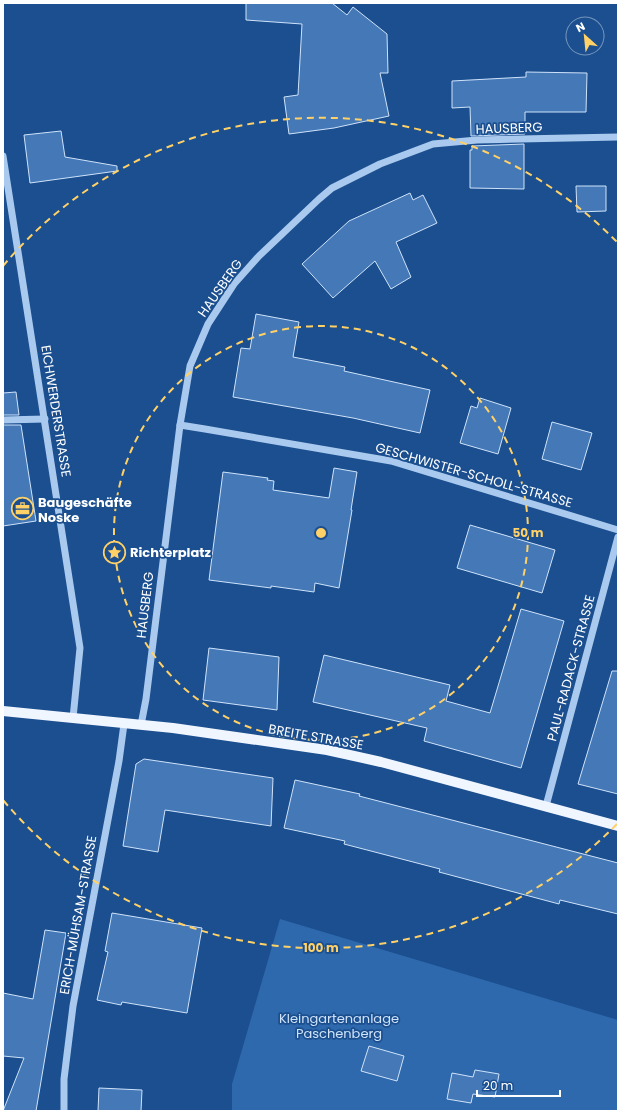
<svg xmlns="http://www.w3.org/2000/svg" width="621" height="1114" font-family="Poppins,sans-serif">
<rect width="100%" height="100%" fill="#1b4f8f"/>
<path fill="#2e69ad" d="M280 919 618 1020V1111H232V1084Z"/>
<g fill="#4478b7" stroke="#cfe3fa">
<path d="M246 3H332L347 15 353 7 387 34 388 73H380L389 116 334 128 289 134 284 97 298 95 302 24 246 20Z"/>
<path d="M526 72 587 73 586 112H525V134L471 136 470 107 452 108V81L526 77Z"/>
<path d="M61 131 65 157 117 166V171L30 183 24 135Z"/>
<path d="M524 144V189L470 188V150H472V146Z"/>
<path d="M576 186H606V211L577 212Z"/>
<path d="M410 193 413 200 423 195 437 223 396 242 411 277 391 289 375 261 333 298 302 264 349 221Z"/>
<path d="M256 314 299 322 293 357 345 367 344 371 430 390 420 433 353 418 233 397 241 348 250 349Z"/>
<path d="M16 392 19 415H3V393Z"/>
<path d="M480 398 511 408 498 454 460 443 471 406 477 408Z"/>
<path d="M552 422 592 433 581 470 542 459Z"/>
<path d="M3 425H21L36 521 3 526Z"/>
<path d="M334 468 357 472 351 510H352L339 588 315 583 314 592 271 586V588L209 580 223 472 268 478 267 480 274 481 273 490 329 498Z"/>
<path d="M470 525 555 550 542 593 457 568Z"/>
<path d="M521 609 564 621 521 768 424 741 427 728 313 702 324 655 450 685 446 701 490 713Z"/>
<path d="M209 648 279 657 277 710 203 700Z"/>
<path d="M612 671H618V794L578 784Z"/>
<path d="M144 759 273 778 271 826 165 810 158 852 123 846 136 764Z"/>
<path d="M295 780 360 794 359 796 618 863V914L560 900 559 904 439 872 440 869 344 844 345 841 284 828Z"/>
<path d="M112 913 202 928 187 1013 122 1002 121 1005 97 1000 108 952 105 951Z"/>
<path d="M45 930 66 933 36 1111H3L24 1058 3 1056V993L33 999Z"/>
<path d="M369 1046 404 1056 397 1081 361 1071Z"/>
<path d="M475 1070 499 1074 495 1097 473 1094 471 1103 447 1099 452 1073 473 1077Z"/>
<path d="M99 1088 142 1090 141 1111H98Z"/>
</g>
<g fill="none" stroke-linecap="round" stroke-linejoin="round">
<g stroke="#a9c9ee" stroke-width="7">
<path d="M3 156 80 648 73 718"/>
<path d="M3 420 45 419"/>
<path d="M180 425 205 429 391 461 618 530"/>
<path d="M141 725 146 699 180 425 190 366 208 324 234 284 259 256 319 199 332 188 380 164 433 144 477 140 618 137"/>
<path d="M546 806 618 537"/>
<path d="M64 1111V1079L73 1006 119 761 124 724"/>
</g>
<path stroke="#f0f6ff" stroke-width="10" d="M3 711 173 728 327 750 381 762 618 826"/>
</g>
<g fill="none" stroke="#ffd166" stroke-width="2" stroke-dasharray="7 5">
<circle cx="321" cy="533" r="207"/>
<path d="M617 824A415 415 0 0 1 3 800M3 266A415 415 0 0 1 617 242"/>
</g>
<defs>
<symbol id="office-ring" viewBox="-11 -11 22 22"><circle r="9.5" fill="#1b4f8f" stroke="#ffd166" stroke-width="1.5"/><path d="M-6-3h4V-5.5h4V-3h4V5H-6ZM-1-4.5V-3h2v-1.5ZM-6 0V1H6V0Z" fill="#ffd166"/></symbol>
<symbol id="sight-ring" viewBox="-11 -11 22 22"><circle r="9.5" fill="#1b4f8f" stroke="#ffd166" stroke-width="1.5"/><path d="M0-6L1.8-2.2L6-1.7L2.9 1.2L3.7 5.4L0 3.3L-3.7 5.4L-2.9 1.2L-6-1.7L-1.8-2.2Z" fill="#ffd166"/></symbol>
</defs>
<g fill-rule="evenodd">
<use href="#office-ring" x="10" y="496" width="25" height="25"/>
<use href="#sight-ring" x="102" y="540" width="25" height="25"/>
</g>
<g text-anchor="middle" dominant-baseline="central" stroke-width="3.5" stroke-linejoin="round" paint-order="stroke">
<g font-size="13" fill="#fff" stroke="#1b4f8f">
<text transform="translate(509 128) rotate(-2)">HAUSBERG</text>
<text transform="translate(220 288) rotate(-55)">HAUSBERG</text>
<text transform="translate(56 411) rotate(81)">EICHWERDERSTRASSE</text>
<text transform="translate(474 475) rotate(16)">GESCHWISTER-SCHOLL-STRASSE</text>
<text transform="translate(145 605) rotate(-83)">HAUSBERG</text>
<text transform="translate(571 668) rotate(-75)">PAUL-RADACK-STRASSE</text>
<text transform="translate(316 737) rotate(10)">BREITE STRASSE</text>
<text transform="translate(78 915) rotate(-80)">ERICH-MÜHSAM-STRASSE</text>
</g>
<g font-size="13" font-weight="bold" fill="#fff" stroke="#1b4f8f" text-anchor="start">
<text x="38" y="502">Baugeschäfte<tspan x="38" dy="15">Noske</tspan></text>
<text x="130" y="552">Richterplatz</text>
</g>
<g font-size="13" fill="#cfe3fa" stroke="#1b4f8f">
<text x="339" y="1018">Kleingartenanlage<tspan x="339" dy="15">Paschenberg</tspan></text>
</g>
</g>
<circle cx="321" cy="533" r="6" fill="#ffd166" stroke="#1b4f8f" stroke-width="2"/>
<g font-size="12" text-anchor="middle" font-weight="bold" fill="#ffd166" stroke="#1b4f8f" stroke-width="3.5" stroke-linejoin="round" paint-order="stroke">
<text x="528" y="537">50 m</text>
<text x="321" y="952">100 m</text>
</g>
<rect width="621" height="1114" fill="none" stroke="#ffffff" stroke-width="8"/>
<g transform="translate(585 36) rotate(333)"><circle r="19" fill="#1b4f8f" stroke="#7695bc"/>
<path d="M0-3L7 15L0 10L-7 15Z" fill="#ffd166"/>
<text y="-6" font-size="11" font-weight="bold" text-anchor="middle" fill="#ffffff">N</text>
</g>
<path d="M477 1090v6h83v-6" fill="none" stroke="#ffffff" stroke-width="2"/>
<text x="483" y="1090" font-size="12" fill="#ffffff" stroke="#1b4f8f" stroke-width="3" paint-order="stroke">20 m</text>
</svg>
